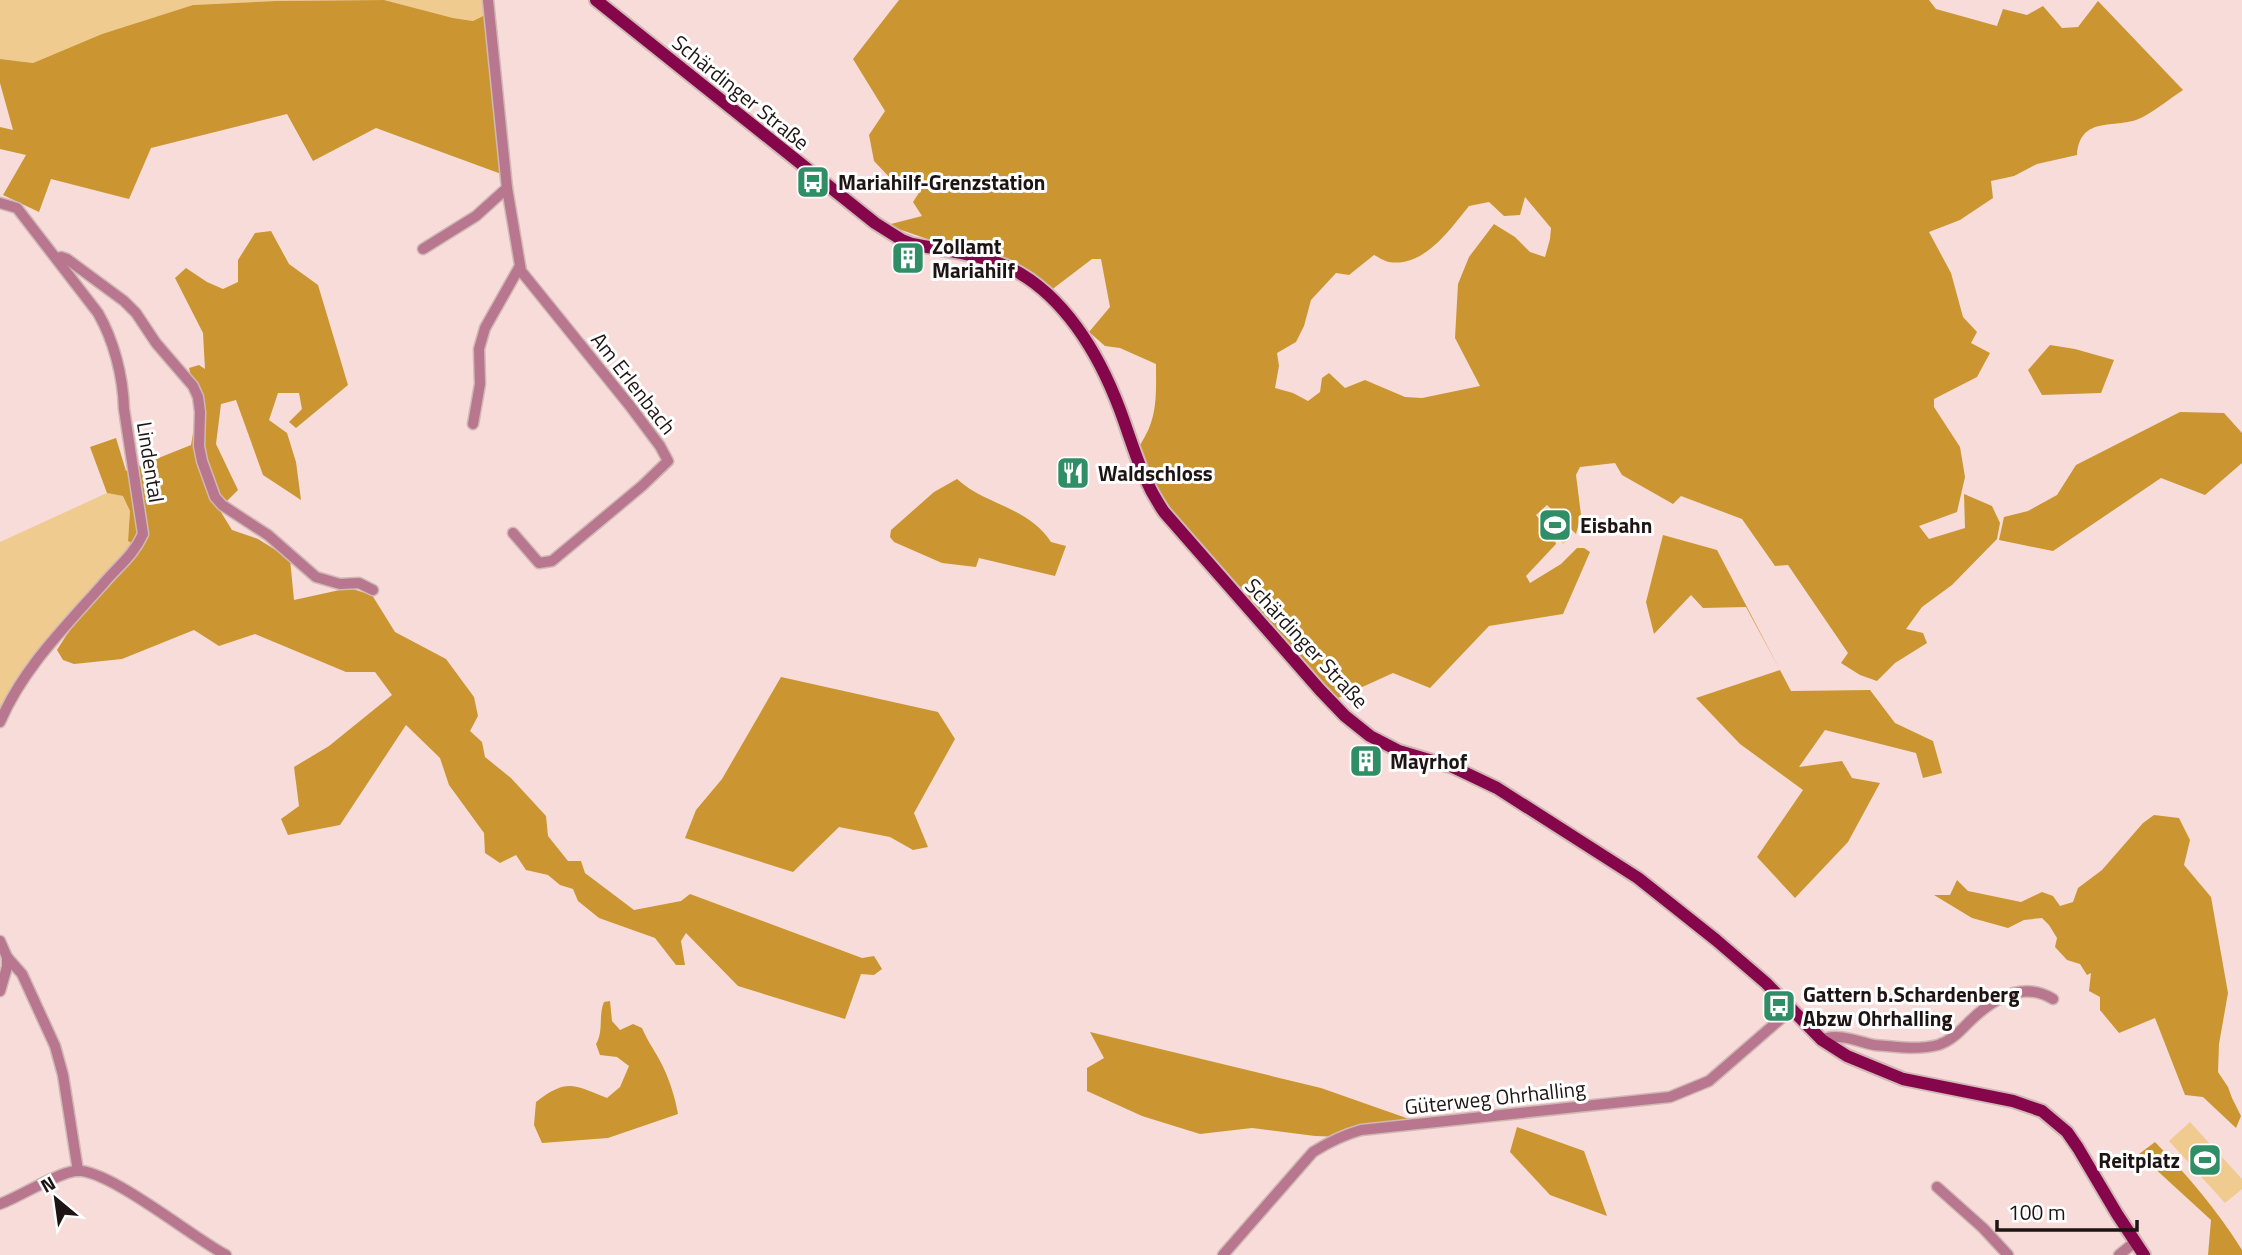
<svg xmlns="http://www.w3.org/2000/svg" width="2242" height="1255" font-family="'Titillium Web',sans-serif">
<rect width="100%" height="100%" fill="#f7dcd9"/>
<g fill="#efcb90">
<path d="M0 0H483L485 15 473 21 453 18 384 0 276 1 193 5 102 34 33 63 0 59Z"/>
<path d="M107 493 124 496 130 511 128 541 133 544 28 664 0 712V542Z"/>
<path d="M1547 507 1572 536 1563 544 1538 515Z"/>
<path d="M2190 1122 2242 1179V1189L2225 1203 2169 1141Z"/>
</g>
<g fill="#cb9631" fill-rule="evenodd">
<path d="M384 0 453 18 473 21 485 15 504 175 376 128 313 161 287 114 151 148 129 199 51 179 39 212 3 195 26 155 0 149V127L13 130 0 83V59L33 63 102 34 193 5 276 1Z"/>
<path d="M899 0H1929L1936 9 1997 26 2003 9 2027 15 2043 6 2062 28 2078 27 2098 1 2183 90C2169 99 2150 115 2136 120 2111 128 2080 117 2077 155L2037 164 2014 176 1991 181 1993 198 1960 220 1929 232 1951 273 1963 317 1977 332 1971 343 1990 353 1977 377 1934 399V407L1960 447 1965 477 1957 512 1919 526 1929 539 1965 528 1964 494 1992 506 2000 523 1997 539 1952 585 1922 607 1906 629 1923 633 1927 643 1895 663 1877 681 1860 675 1841 663 1848 653 1788 565 1775 566 1742 519 1681 496 1673 504 1622 475 1615 463 1580 467 1576 475 1581 515 1576 534 1547 505 1536 515 1553 535 1556 544 1526 576 1530 583 1561 564 1577 548H1584L1590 552 1563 614 1489 626 1430 688 1393 673 1336 699 1185 529 1151 487 1140 445C1158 418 1156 396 1156 364L1120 348 1105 346 1089 332 1110 307 1101 259H1092L1050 291 1017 262 956 249 887 225 922 216 913 202 922 188 909 174 891 179 874 161 869 135 885 111 853 59ZM1525 197 1551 228 1550 239 1545 257 1530 252 1515 237 1494 224 1469 257 1458 284 1455 338 1480 386 1422 398 1405 397 1365 380 1345 388 1329 373 1322 378 1320 392 1308 401 1293 393 1275 388 1279 366 1277 353 1296 342 1304 326 1311 300 1336 273 1349 275 1374 255C1378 257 1384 261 1389 262 1424 268 1451 228 1469 206L1489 202 1504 216 1520 215Z"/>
<path d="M271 231 289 264 318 285 348 385 296 428 289 422 302 409 299 393H278L269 420 287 433 296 462 301 500 263 475 236 400 221 404 216 444 238 490 219 509 232 530 258 539 290 559 294 600 349 588 372 595 395 632 446 659 474 697 478 716 470 731 482 742 485 757 511 778 546 816 548 836 568 861H581L585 873 634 910 681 901 690 894 862 958 874 956 882 969 874 975 861 974 845 1019 738 986 686 933 681 941 685 965H676L655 938 599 918 578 901 573 889 560 885 548 875 526 870 516 855 500 863 485 853 484 833 449 785 440 758 406 725 340 825 288 835 281 819 299 806 294 767 329 746 392 695 375 672H346L255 634 219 646 194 630 122 659 74 664 63 660 57 650C79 613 112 580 142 549L128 541 130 511 123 496 107 493 90 447 116 438 126 471 191 445 198 405 189 368 199 365 205 369 203 333 175 278 186 268 207 282 223 289 238 282V260L255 233Z"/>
<path d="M2050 345 2075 349 2114 360 2101 393 2042 395 2028 370Z"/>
<path d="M2180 412 2224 413 2242 433V463L2205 495 2161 478 2053 551 1999 540 2004 517 2028 511 2057 495 2076 465Z"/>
<path d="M957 479C985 505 1029 507 1051 542L1066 546 1055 576 979 558 976 567 942 563 894 542 890 537 891 530 934 492Z"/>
<path d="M1663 535 1717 550 1791 691 1870 690 1895 723 1933 741 1942 773 1923 778 1916 753 1825 730 1799 767 1842 761 1852 778 1880 783 1848 842 1795 898 1757 857 1803 790 1740 744 1696 698 1780 670 1746 607 1703 608 1691 595 1654 634 1646 602Z"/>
<path d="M781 677 938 712 955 739 914 813 928 847 913 850 890 837 839 827 793 872 685 838 696 810 722 779Z"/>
<path d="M2154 815 2179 818 2190 840 2184 865 2211 897 2228 993 2219 1044 2218 1072 2228 1087 2232 1098 2241 1116 2236 1128 2203 1097 2185 1095 2155 1018 2119 1033 2100 1010V997L2089 991 2091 973 2087 975 2080 964 2067 960 2055 947 2057 938 2049 925 2042 918 2024 920 2008 928 1972 918 1934 895H1950L1957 880 1968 891 2021 902 2042 892 2053 896 2060 906 2073 902 2078 888 2102 870 2143 823Z"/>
<path d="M610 1001 612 1021 620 1030 633 1024 642 1028C647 1040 653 1048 659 1059 668 1075 675 1096 678 1114L608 1138 542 1143 534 1125 536 1102C567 1078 574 1085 607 1098L620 1087 629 1066 617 1057 600 1055 596 1044C604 1031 598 1016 604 1002Z"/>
<path d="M1090 1032 1321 1088 1412 1120 1344 1137 1315 1136 1252 1128 1200 1134 1142 1116 1087 1091V1068L1104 1058Z"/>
<path d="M1517 1127 1584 1151 1607 1216 1550 1195 1510 1152Z"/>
<path d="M2155 1142C2188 1176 2217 1210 2242 1250V1255H2208L2211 1220 2139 1154Z"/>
</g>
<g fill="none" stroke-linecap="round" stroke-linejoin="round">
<defs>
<g id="minor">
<path d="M507 188 521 271 630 406 660 446 668 461 642 486 552 561 539 563 513 533"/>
<path d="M0 203 17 208 98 313C114 341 123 376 124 409L143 534C133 556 118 566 103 584 65 627 23 668 0 722"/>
<path d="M423 249 476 216 507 188 488 0"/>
<path d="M57 258 61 257 67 259 124 301 136 313 156 343 193 386 198 397 200 412 199 446 202 461 215 497 222 505 268 535 316 577 340 584 359 583 373 590"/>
<path d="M473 424 480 384 479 349 485 328 520 266"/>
<path d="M0 941 7 957 22 974 55 1046 63 1075 78 1171"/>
<path d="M0 991 7 967V957"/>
<path d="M1822 1040C1836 1032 1860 1042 1874 1045 1895 1047 1918 1050 1938 1045 1951 1041 1959 1032 1968 1023 1991 1000 2022 980 2053 999"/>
<path d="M1937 1187 1983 1228 2008 1255"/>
<path d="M0 1204C21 1196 55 1174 75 1171 107 1167 194 1239 226 1255"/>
<path d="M1223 1255 1313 1152C1329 1142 1343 1135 1361 1130L1670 1097 1709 1081 1792 1009"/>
<path d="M2119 1255 2135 1242"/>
</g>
<path id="major" d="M596 0 875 223 902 240 912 244C942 250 977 254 1006 266 1063 292 1099 354 1120 410 1134 448 1141 478 1164 512L1320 690 1345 716 1370 736 1399 751 1453 767 1497 788 1638 878 1716 940 1766 983 1822 1040 1847 1056 1903 1079 2013 1101 2042 1111 2067 1132 2078 1148 2117 1214 2144 1255"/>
</defs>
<use href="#minor" stroke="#d0b8b5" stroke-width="13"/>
<use href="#major" stroke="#d0b8b5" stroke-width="16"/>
<use href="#minor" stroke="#b8778e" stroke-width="10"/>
<use href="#major" stroke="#85064a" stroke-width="12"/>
</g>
<defs>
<symbol id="bus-square" viewBox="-11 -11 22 22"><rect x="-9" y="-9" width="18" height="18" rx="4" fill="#308e66" stroke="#fff"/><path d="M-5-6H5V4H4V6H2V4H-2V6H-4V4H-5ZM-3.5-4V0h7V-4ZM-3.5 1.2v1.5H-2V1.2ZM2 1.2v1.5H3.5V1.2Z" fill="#fff"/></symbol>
<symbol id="building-square" viewBox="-11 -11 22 22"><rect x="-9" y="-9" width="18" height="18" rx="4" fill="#308e66" stroke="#fff"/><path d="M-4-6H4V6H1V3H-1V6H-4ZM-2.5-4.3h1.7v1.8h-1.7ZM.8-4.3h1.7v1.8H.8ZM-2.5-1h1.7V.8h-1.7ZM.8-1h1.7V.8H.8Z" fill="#fff"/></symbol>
<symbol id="restaurant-square" viewBox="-11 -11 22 22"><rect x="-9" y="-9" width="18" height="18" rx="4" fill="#308e66" stroke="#fff"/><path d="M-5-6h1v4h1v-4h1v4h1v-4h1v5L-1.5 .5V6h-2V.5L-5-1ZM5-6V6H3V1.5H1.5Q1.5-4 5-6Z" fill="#fff"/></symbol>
<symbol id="stadium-square" viewBox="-11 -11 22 22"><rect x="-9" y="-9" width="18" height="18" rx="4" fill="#308e66" stroke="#fff"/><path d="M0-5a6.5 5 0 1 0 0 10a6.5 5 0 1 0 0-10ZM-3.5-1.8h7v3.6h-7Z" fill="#fff"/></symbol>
</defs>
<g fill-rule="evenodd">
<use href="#bus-square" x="794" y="163" width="38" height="38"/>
<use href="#building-square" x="889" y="239" width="38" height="38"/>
<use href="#restaurant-square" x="1054" y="454" width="38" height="38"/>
<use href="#stadium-square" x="1536" y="506" width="38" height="38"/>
<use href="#building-square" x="1347" y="742" width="38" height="38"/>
<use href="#bus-square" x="1760" y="987" width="38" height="38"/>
<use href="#stadium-square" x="2186" y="1141" width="38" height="38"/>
</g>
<g text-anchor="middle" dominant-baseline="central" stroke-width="6" stroke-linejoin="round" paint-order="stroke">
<g font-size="21" fill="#1d1413" stroke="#fff">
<text transform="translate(741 92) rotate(39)">Schärdinger Straße</text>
<text transform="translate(634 383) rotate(52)">Am Erlenbach</text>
<text transform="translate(151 462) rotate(81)">Lindental</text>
<text transform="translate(1307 643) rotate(47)">Schärdinger Straße</text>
<text transform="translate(1495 1097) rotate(-6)">Güterweg Ohrhalling</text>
</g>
<g font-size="21" font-weight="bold" fill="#1d1413" stroke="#fff" text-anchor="start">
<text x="838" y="182">Mariahilf-Grenzstation</text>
<text x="932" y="246">Zollamt<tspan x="932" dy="24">Mariahilf</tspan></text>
<text x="1098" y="473">Waldschloss</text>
<text x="1580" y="525">Eisbahn</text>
<text x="1390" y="761">Mayrhof</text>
<text x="1803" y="994">Gattern b.Schardenberg<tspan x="1803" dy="24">Abzw Ohrhalling</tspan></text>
<text x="2180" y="1160" text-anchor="end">Reitplatz</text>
</g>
</g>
<g transform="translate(56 1199) rotate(331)" stroke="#ffffff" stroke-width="5" paint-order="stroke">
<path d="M0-5L12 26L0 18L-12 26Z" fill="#1d1413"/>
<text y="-10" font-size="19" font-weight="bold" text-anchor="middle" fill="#1d1413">N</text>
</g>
<path d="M1997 1220v10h140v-10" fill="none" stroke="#1d1413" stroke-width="3.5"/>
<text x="2008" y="1220" font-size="21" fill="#1d1413" stroke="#ffffff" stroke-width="5" paint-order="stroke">100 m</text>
</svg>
